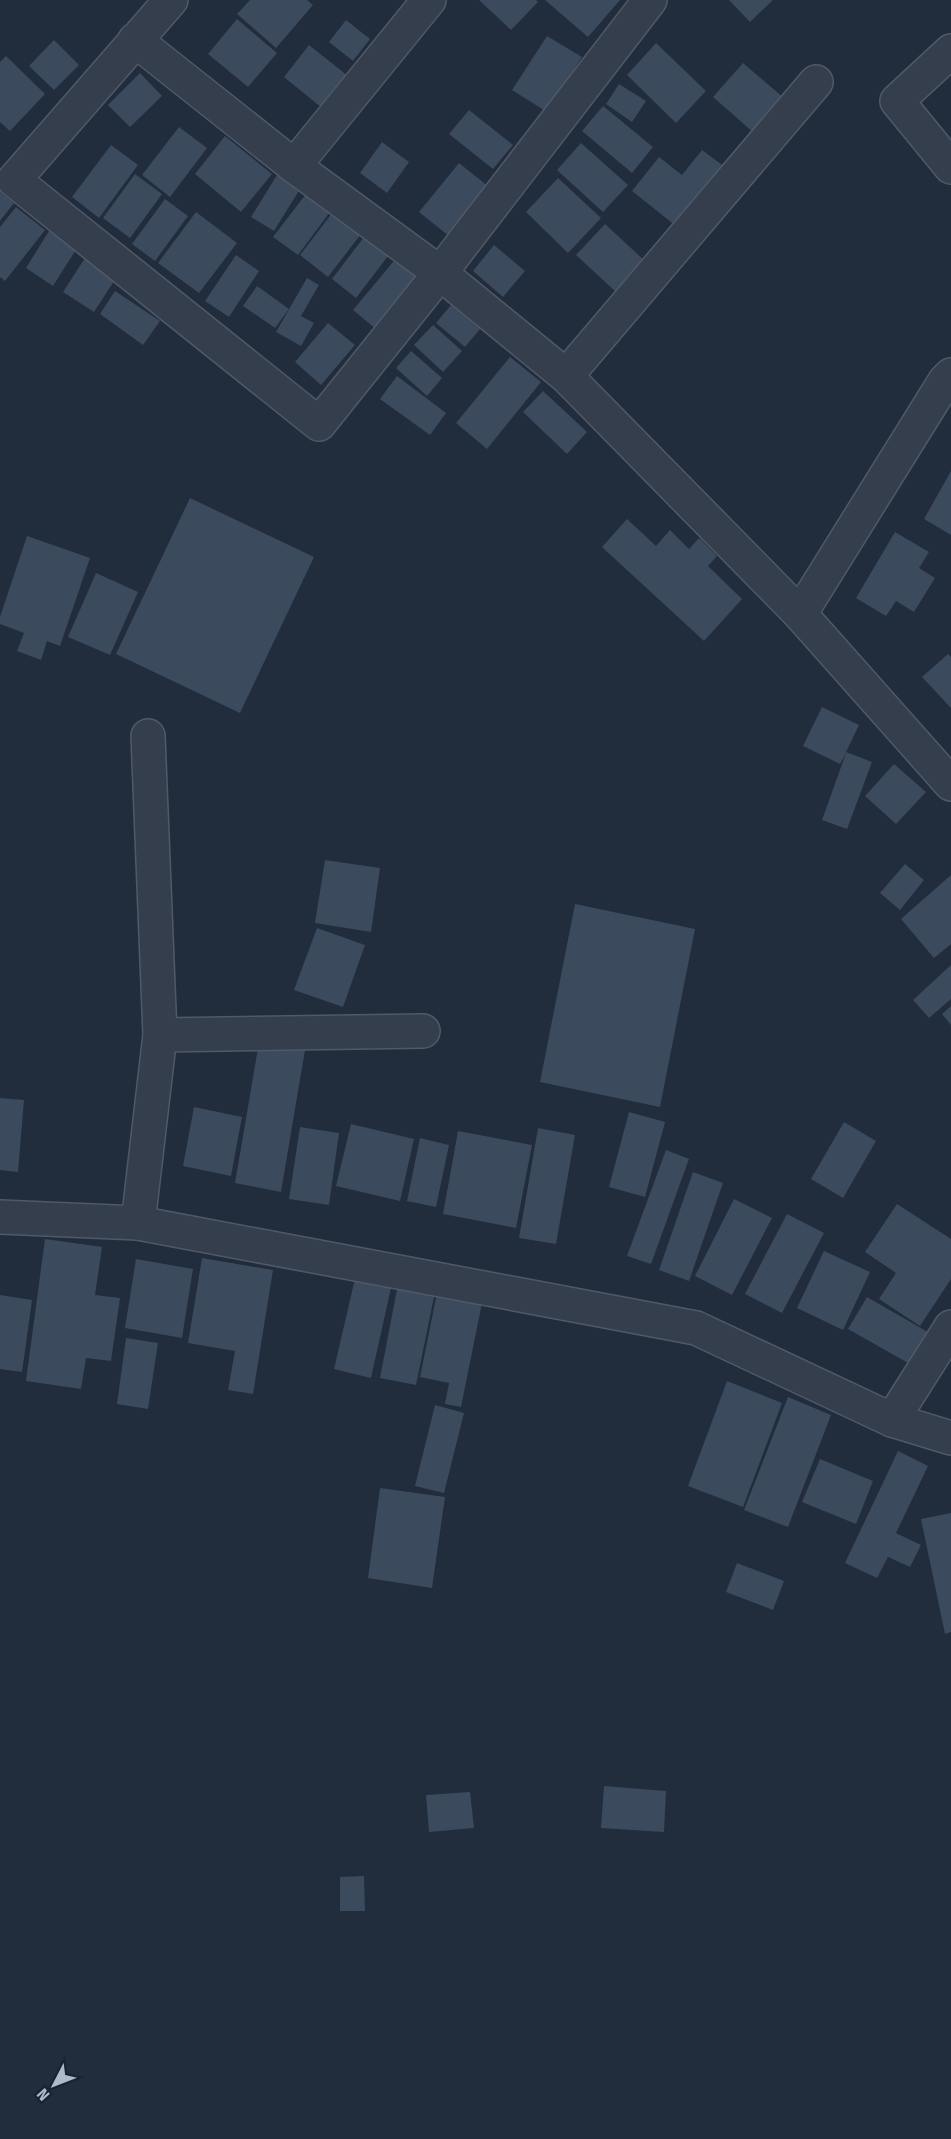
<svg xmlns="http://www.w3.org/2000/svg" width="951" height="2139" font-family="'Fira Sans Condensed',sans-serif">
<rect width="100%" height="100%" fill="#212c3d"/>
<g fill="#3c4a5d">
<path d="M250 0H307L313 5 276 48 237 14Z"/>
<path d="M479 0H536L538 2 511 30Z"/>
<path d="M545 0H620L588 37Z"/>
<path d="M729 0H773L750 22Z"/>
<path d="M237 19 277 53 248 87 208 54Z"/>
<path d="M346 20 370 39 353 61 329 42Z"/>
<path d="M547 36 582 57 547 112 512 90Z"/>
<path d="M54 40 79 65 54 90 29 66Z"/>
<path d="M656 43 706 91 676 123 627 75Z"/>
<path d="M309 45 353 80 327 112 284 77Z"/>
<path d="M6 56 45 94 10 131 0 122V62Z"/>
<path d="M743 63 784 98 754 133 713 97Z"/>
<path d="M140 73 162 96 130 127 108 105Z"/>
<path d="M619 84 646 101 632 122 606 104Z"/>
<path d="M603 106 653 147 632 173 582 131Z"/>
<path d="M469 110 513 145 493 169 449 134Z"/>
<path d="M179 127 207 148 170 197 142 175Z"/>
<path d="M225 136 272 174 241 212 195 174Z"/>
<path d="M382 142 409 162 387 193 360 173Z"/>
<path d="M581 143 628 185 603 212 557 170Z"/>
<path d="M111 145 138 165 99 218 72 197Z"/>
<path d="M702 150 729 170 681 230 632 191 659 157 682 175Z"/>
<path d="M459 163 489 187 449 236 419 212Z"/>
<path d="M135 174 162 194 130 238 103 218Z"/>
<path d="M277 175 300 189 274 231 251 217Z"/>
<path d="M558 178 601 218 568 253 526 212Z"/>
<path d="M0 192 14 203 0 221Z"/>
<path d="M306 194 330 212 298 255 273 237Z"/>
<path d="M165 199 188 216 155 261 132 244Z"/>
<path d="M16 207 45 230 5 281 0 277V227Z"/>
<path d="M196 212 237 243 199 293 158 263Z"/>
<path d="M333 212 361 234 328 277 300 255Z"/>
<path d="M605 224 645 261 616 292 576 255Z"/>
<path d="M49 231 77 248 53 286 26 268Z"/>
<path d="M364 237 388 256 356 298 332 279Z"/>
<path d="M494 245 525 271 503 297 473 271Z"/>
<path d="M236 255 259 271 229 317 205 301Z"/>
<path d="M398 256 420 275 376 329 353 310Z"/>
<path d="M85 258 116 278 94 312 63 292Z"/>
<path d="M307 278 319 285 301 316 314 323 301 346 276 332Z"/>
<path d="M257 286 289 309 275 328 243 306Z"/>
<path d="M115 291 160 321 143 345 100 314Z"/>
<path d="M451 305 480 329 465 347 436 323Z"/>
<path d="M328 323 355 345 321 385 295 362Z"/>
<path d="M433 325 462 351 443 372 414 345Z"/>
<path d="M411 351 442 378 427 396 396 368Z"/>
<path d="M510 357 541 382 487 449 456 423Z"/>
<path d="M397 376 446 413 430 435 380 399Z"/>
<path d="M543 391 587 432 567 454 523 412Z"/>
<path d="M951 471V535L924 519Z"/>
<path d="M190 498 314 557 240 713 116 654Z"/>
<path d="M627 519 656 546 670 530 689 549 699 538 717 556 708 566 742 599 704 641 602 547Z"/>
<path d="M895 532 929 552 919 568 935 578 914 612 896 601 886 616 856 598Z"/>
<path d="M27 536 90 558 60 646 47 641 41 660 17 651 24 633 0 624V617Z"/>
<path d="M96 573 138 592 110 655 68 637Z"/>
<path d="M948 654 951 657V708L922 677Z"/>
<path d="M822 707 859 725 846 752 872 762 847 829 822 820 846 753 840 764 803 746Z"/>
<path d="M894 764 926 792 896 824 865 796Z"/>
<path d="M325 860 380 868 371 932 315 923Z"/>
<path d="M905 864 924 880 900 910 880 893Z"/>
<path d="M951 875V944L934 958 901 919Z"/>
<path d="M575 904 695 929 660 1107 540 1082Z"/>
<path d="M317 928 365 945 343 1007 294 990Z"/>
<path d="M951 965V999L929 1018 913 1000Z"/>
<path d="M951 1006V1025L942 1014Z"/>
<path d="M259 1042 305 1050 281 1192 235 1183Z"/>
<path d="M0 1098 24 1100 18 1172 0 1170Z"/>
<path d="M194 1107 242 1117 231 1176 183 1166Z"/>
<path d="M629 1112 665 1122 645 1197 609 1187Z"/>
<path d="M844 1122 876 1141 843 1198 811 1179Z"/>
<path d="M351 1124 414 1139 400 1201 336 1186Z"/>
<path d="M300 1127 339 1133 329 1205 289 1199Z"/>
<path d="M538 1128 575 1135 556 1244 519 1238Z"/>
<path d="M458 1131 532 1145 516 1228 443 1214Z"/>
<path d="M420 1138 449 1145 436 1207 407 1201Z"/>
<path d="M666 1150 689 1159 651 1264 627 1256Z"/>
<path d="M693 1172 723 1183 689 1281 659 1270Z"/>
<path d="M734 1199 772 1218 732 1295 695 1276Z"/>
<path d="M897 1204 951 1239V1279L920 1326 879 1299 896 1273 865 1252Z"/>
<path d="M787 1214 824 1233 782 1313 745 1294Z"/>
<path d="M45 1239 102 1247 95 1295 120 1298 111 1361 86 1358 81 1389 26 1381Z"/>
<path d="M824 1251 870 1272 843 1330 797 1308Z"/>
<path d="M202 1258 273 1270 253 1394 228 1390 235 1351 188 1343Z"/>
<path d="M136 1259 193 1269 182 1338 125 1328Z"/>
<path d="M357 1270 393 1279 371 1378 334 1369Z"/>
<path d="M398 1284 435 1292 416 1385 380 1378Z"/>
<path d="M437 1293 482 1303 461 1407 445 1404 449 1383 420 1377Z"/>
<path d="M0 1295 32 1300 22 1372 0 1369Z"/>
<path d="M867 1297 933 1335 915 1367 848 1329Z"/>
<path d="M126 1338 158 1343 148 1409 117 1404Z"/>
<path d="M727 1381 782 1403 743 1507 688 1486Z"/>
<path d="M788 1397 831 1415 788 1527 744 1510Z"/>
<path d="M435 1405 464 1413 444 1493 415 1486Z"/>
<path d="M898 1451 928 1466 896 1533 921 1545 910 1567 888 1557 877 1578 845 1563Z"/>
<path d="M820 1459 873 1481 856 1524 802 1502Z"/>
<path d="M380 1488 445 1497 432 1588 368 1578Z"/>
<path d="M951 1513V1632L945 1634 921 1519Z"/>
<path d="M737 1563 784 1581 773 1610 726 1592Z"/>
<path d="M604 1786 666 1791 664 1832 601 1828Z"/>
<path d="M470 1792 474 1828 429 1832 426 1795Z"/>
<path d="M364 1876 365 1911H340V1877Z"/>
</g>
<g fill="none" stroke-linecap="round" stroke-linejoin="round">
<defs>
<g id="minor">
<path d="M171 0 14 180 319 424 440 273 650 0"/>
<path d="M135 40 294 166 440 273 566 376 800 614 951 784"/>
<path d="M951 51 897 101 951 167"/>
<path d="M294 166 429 0"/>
<path d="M566 376 816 82"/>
<path d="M800 614 945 381 951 375"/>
<path d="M160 1035 423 1031"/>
<path d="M0 1217 138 1223 696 1328 892 1420 951 1438"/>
<path d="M138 1223 160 1035 148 736"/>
<path d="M892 1420 951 1327"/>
</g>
</defs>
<use href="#minor" stroke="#505968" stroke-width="36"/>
<use href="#minor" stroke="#353e4d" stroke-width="33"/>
</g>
<g transform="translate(54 2085) rotate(228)" stroke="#1a2332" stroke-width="4.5" paint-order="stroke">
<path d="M0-4.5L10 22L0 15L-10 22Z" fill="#b0b9c9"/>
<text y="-9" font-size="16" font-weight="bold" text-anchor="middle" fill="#b0b9c9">N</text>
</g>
</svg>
